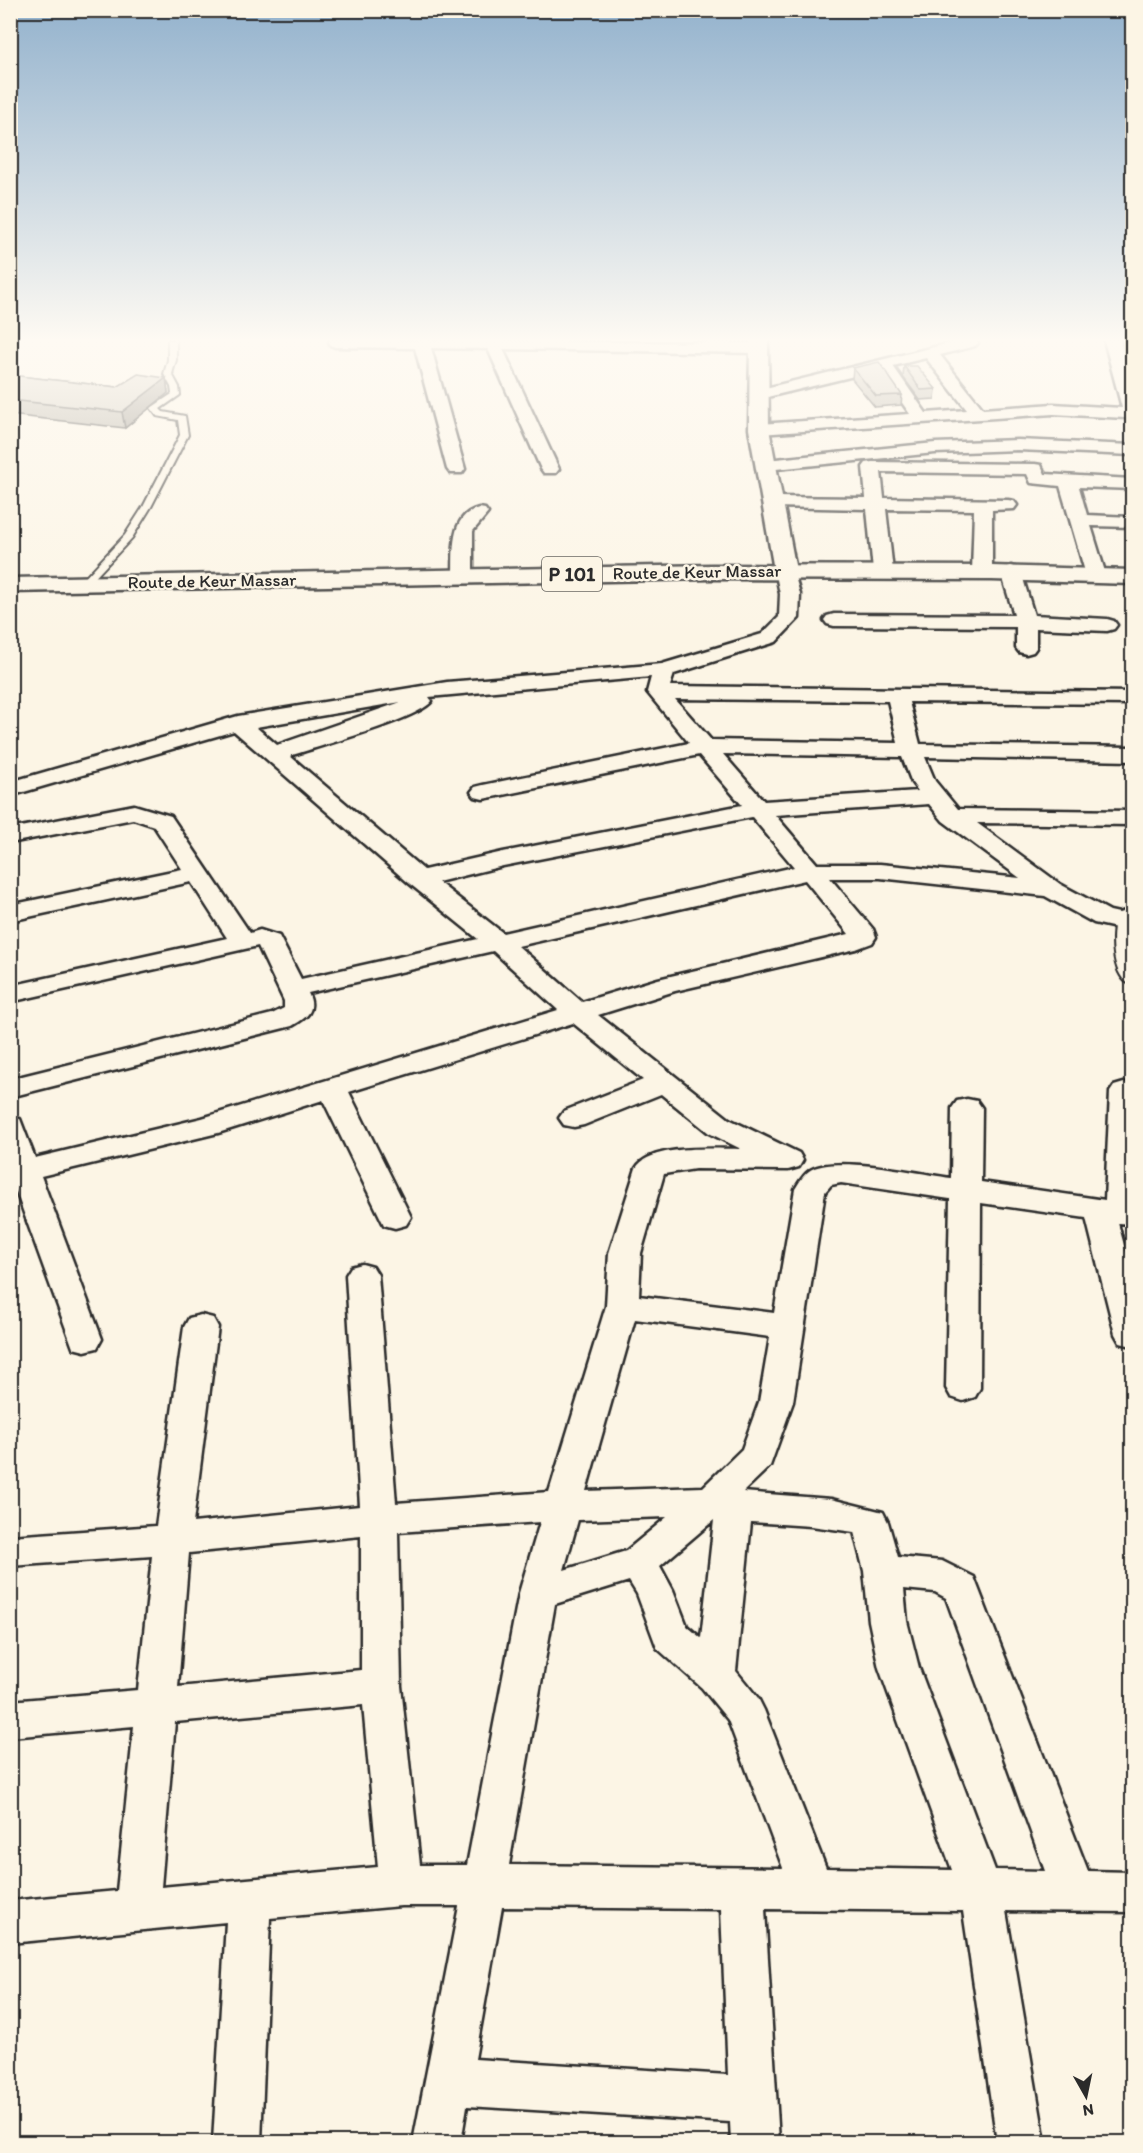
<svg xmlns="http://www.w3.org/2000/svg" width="1143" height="2153" font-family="Itim,sans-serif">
<rect width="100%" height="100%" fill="#fcf5e5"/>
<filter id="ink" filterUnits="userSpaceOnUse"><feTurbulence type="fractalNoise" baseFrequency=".0167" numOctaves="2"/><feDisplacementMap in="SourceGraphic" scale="12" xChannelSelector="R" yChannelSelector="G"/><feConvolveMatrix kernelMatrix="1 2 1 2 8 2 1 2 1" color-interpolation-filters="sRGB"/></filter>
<g filter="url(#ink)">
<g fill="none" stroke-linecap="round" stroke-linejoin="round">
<defs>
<g id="lane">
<path d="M168 340H176V360L172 374 179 387 180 395 160 409 163 412 185 416 188 435 151 507 132 538 87 586H81V582L125 535 143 507 180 435 178 420 157 416 151 408 172 394 171 387 164 374 168 360Z"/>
<path d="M1121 917 1127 921 1124 945 1132 970V985C1112 979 1111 938 1115 921Z"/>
</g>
<g id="street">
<path d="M329 340 759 343 767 348 759 353 503 349 559 469 556 473H544L541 469 488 349 431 348 465 469 462 473H450L447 469 415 348 335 347 330 345Z"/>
<path d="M963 340H976L978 343 975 346 940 355 983 409 1053 404 1122 408 1104 340H1120L1132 387V421L1125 418 1053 414 759 434 751 429 759 424 910 414 879 370 759 399 751 394 753 391ZM926 358 967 410 926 413 893 366Z"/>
<path d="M1018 440 1132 445V455L1018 450 935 453 766 470 760 469 757 465 760 461 766 460 935 443Z"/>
<path d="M872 462 1035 464 1041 465 1045 474 1132 479V489L1079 487 1087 515 1132 517V527L1091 526 1106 575 1103 579H1089L1086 575 1060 486 1031 483 1027 474 881 472 884 498 1008 500 1014 501 1017 505 1014 509 992 510V572L989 576H975L972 572 974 510 886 509 893 571 890 575H876L873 571 867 509 772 507 766 506 763 502 766 498 772 497 866 498 863 467 866 463Z"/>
<path d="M479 508 485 509 488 513 473 531V576L470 580H456L453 576C454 552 449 515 479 508Z"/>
<path d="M785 564 792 566 800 594 799 618 776 642 674 674 670 686 1132 692V704L909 702 920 744 1132 747V761L925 757 935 781 958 809 1132 811V825L977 823 1060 884 1110 911 1119 913 1132 909V926L1121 929 1094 923 1045 896 880 878H830L873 929 876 937 872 943 856 949 675 991 598 1015 729 1119 799 1153 803 1160 799 1167 788 1170 695 1169 664 1174 641 1253 639 1296 774 1313 795 1189C799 1183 803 1175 809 1171 832 1154 921 1174 951 1178L952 1108 957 1101 967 1099 977 1101 982 1108 981 1182 1105 1200 1110 1092 1114 1086 1124 1083 1132 1085V1224L1118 1223 1132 1275V1346L1120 1343 1115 1334 1086 1218 981 1203 980 1388 975 1397 963 1401 951 1397 946 1388 950 1199 841 1183 831 1185 825 1192 793 1402 770 1466 743 1492 831 1499 883 1512 888 1522 898 1557 942 1561 974 1577 1088 1871 1132 1872V1912L1006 1911 1045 2142H997L963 1911 765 1909 779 2142H731L730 2122 467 2106 461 2142H413L459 1906H401L270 1918 261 2142H213L226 1922 10 1943V1901L117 1891 134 1726 10 1737V1701L138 1690 152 1556 10 1566V1536L156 1526 184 1327 189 1318 201 1315 213 1318 218 1327 193 1523 360 1506 346 1275 351 1267 362 1264 373 1267 378 1275 396 1503 549 1492 606 1306 609 1253 636 1168C651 1144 715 1149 741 1149L709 1133 661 1094 584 1125 574 1127 564 1125 559 1118 564 1111 643 1080 573 1023 349 1092 411 1217 406 1225 395 1228 384 1225 323 1100 218 1133 41 1176 102 1339 97 1348 85 1351 73 1348 13 1183 10 1184V1117L20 1119 35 1158 202 1118 558 1010 493 951 308 993C317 1011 306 1018 292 1026L10 1097V1079L272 1014 284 1008V1001L258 946 10 1002V986L227 938 191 882 10 921V905L182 869 154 826 133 819 10 843V829L134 805 171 816 250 933 260 930 279 936 301 979 478 939 410 884 234 731 10 796V782L238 716 447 682 662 664 762 634 779 617 780 594 775 570 778 566ZM651 677 647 692 689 743 483 785 475 787 471 792 475 797 483 799 699 755 742 805 503 852 424 870 290 756C316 747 419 719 432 701L429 697ZM675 699 888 701 898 743 711 740ZM401 702 277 745 256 727ZM723 754 902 757 912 783 918 791 764 801ZM929 804 943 821 1020 878 880 864H817L775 815ZM752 817 794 867 503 933 438 882 503 866ZM805 880 849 934 658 979 582 1002 518 946ZM635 1319 770 1337 759 1402 742 1449 703 1487 586 1491ZM667 1517 626 1551 564 1570 578 1520ZM714 1520 701 1638 687 1626 673 1590 660 1566ZM540 1522 519 1593 467 1865H420L401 1686 398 1532ZM751 1522 811 1526 854 1532 864 1571 869 1621 879 1668 952 1870 826 1868 764 1710 758 1698 736 1671ZM361 1536V1670L178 1687 189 1553ZM629 1581 637 1594 657 1648 702 1688 728 1720 783 1868 509 1865 555 1604ZM904 1589 935 1592 946 1598 1045 1871 995 1870 919 1668 907 1621ZM363 1705 378 1867 161 1887 175 1722ZM502 1907 721 1909 728 2075 475 2059Z"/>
<path d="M1011 566 1018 568 1021 572 1034 615 1107 619 1114 621 1117 625 1114 629 1107 631 1036 628V648L1033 652 1026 654 1019 652 1016 648V627L834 626 827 624 824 620 827 616 834 614 1014 615 1001 572 1004 568Z"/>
</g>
<path id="secondary" d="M750 340H768L769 429 796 570 793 575 785 577 777 575 774 570 749 429Z"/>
<path id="primary" d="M712 565 992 566 1132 570V584L992 580 712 579 10 592V578Z"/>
</defs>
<use href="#lane" stroke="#2b2b2b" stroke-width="4"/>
<use href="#street" stroke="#2b2b2b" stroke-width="5"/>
<use href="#secondary" stroke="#2b2b2b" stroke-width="5"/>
<use href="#primary" stroke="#2b2b2b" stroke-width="5"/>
<use href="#lane" fill="#fcf5e5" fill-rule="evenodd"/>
<use href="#street" fill="#fcf5e5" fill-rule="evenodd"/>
<use href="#secondary" fill="#fcf5e5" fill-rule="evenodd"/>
<use href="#primary" fill="#fcf5e5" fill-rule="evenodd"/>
</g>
<g fill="#aca89d" stroke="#2b2b2b" stroke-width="1.5">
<path d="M904 366 936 389 935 399 920 400 903 377Z"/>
<path d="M853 368 902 395 901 405 875 407 852 379Z"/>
<path d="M10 375 117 387 166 378 168 393 125 428 10 415Z"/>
</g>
<path fill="#8c8880" stroke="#2b2b2b" stroke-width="1.5" d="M166 378 168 393 125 428 122 412Z"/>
<g fill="#c8c3b7" stroke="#2b2b2b" stroke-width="1.5">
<path d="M879 362 902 395 876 396 853 368Z"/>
<path d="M904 366H917L936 389 921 390Z"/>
<path d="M138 374 166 378 122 412 10 400V375L117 387Z"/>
</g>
</g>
<linearGradient id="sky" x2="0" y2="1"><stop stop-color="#93b2cd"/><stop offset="0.53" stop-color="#fefaf3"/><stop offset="1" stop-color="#fefaf3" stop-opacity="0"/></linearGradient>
<rect width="1143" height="642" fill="url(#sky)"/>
<g text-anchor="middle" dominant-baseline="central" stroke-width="5" stroke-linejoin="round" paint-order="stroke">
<g font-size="18" fill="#2b2b2b" stroke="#fcf5e5">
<text transform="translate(697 572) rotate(-1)">Route de Keur Massar</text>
<text transform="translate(212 581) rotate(-1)">Route de Keur Massar</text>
</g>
<rect fill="#fcf5e5" stroke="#6a6863" stroke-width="1.5" x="542" y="557" width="60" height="34" rx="4.5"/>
<g font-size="20" font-weight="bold" fill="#2b2b2b">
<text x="572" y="574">P 101</text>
</g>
</g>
<rect width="1143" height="2153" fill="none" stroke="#fcf5e5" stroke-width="36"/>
<rect x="18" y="18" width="1107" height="2117" fill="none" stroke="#2b2b2b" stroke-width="2" filter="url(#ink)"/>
<g transform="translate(1086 2096) rotate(171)" stroke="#fcf5e5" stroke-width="4.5" paint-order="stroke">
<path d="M0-4.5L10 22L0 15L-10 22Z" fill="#2b2b2b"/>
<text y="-9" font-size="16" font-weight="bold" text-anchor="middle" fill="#2b2b2b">N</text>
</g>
</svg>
